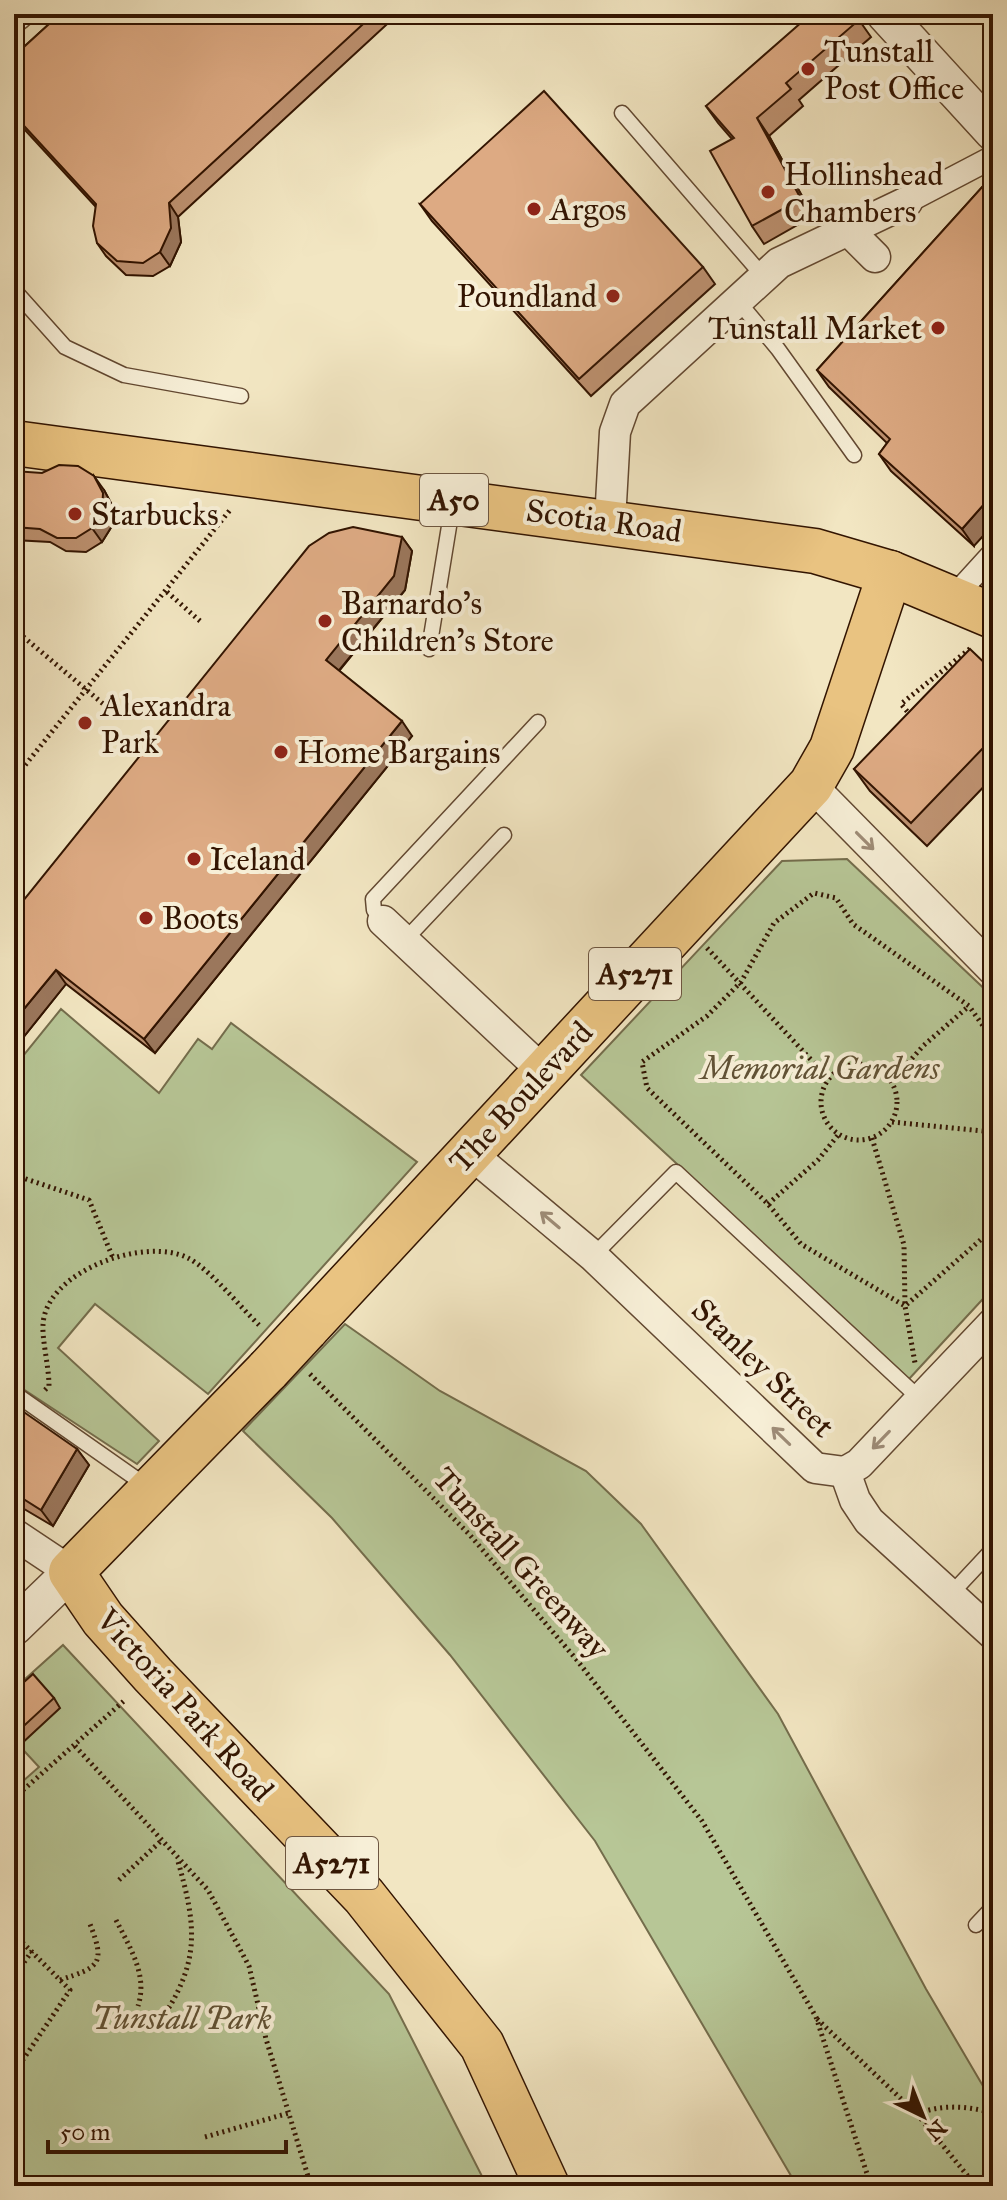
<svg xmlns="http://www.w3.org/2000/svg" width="1007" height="2200" font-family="'IM FELL Great Primer',serif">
<rect width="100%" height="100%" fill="#f2e6c2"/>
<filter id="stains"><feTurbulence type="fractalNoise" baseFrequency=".0025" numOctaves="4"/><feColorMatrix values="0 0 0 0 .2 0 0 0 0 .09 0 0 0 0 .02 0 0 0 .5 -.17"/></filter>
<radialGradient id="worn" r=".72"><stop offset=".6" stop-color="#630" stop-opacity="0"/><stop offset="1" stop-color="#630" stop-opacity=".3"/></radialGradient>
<g fill="#b7c696" stroke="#746d4c" stroke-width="2">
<path d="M847 859 993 997V1288L909 1379 581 1075 782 861Z"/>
<path d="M61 1009 159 1093 198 1039 212 1049 231 1023 417 1162 208 1394 95 1304 58 1348 159 1441 137 1464 14 1383V1067Z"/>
<path d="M345 1324 440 1391 586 1471 641 1524 778 1714 926 1989 993 2103V2186H797L595 1841 450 1655 332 1518 243 1431Z"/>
<path d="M63 1645 389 1994 487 2186H14V1789L39 1767 14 1740V1689Z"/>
</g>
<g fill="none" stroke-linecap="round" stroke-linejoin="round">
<defs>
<g id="service">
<path d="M622 113 763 276"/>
<path d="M14 290 65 347 124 375 241 396"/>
<path d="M737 300 778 349 854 455"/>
<path d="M429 649 452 508"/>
<path d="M383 921 374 910 373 899 538 722"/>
<path d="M406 939 504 835"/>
<path d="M593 1256 676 1172 920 1399"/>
<path d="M14 1393 148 1487"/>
<path d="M950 1595 993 1549"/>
<path d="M976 1925 993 1907"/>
</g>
<g id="pedestrian">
<path d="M907 202 993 157"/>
<path d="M952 599 993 554"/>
</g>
<g id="minor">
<path d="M14 17 18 14"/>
<path d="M849 231 875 257"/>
<path d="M610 521 615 432 625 404 779 263 907 202"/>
<path d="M811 785 993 970"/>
<path d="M383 921 544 1072"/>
<path d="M470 1153 593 1256 815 1468 845 1472"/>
<path d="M845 1472 855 1500 869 1521 993 1634"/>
<path d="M845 1472 859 1464 993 1323"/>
<path d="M14 1534 71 1572"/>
</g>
<g id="tertiary">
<path d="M885 14 993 132"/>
<path d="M14 1627 71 1572"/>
</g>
<g id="primary">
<path d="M14 443 815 551 890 573 993 616"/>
<path d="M306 1329 811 785 832 748 890 573"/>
<path d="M268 1370 71 1572 103 1619 153 1675 364 1896 482 2045 547 2186"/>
</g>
</defs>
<use href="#service" stroke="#624831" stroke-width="17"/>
<use href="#pedestrian" stroke="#624831" stroke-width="25"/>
<use href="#minor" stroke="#624831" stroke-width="33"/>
<use href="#tertiary" stroke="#624831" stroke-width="39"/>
<use href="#primary" stroke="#321401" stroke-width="47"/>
<g stroke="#321401" stroke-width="5" stroke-dasharray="2 4" stroke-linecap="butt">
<path d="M167 592 200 621"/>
<path d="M14 629 120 718"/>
<path d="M911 716 901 704 972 647"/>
<path d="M14 779 230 510"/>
<path d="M707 948 829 1079"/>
<path d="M993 1040 969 1006 853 924 836 898 814 893 774 923 741 982 707 1016 642 1062 647 1088 768 1204 801 1244 905 1306 993 1229"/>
<circle cx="859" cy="1102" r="38"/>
<path d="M892 1081 923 1046 969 1006"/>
<path d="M892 1122 993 1132"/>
<path d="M872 1138 904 1245 905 1306 915 1363"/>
<path d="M14 1175 89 1200 113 1258"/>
<path d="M768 1204 818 1160 839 1134"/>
<path d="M310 1374 469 1534 576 1659 702 1821 816 2017 871 2186"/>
<path d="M45 1390 49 1386C49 1367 42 1340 43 1325 45 1271 145 1236 188 1258 211 1270 240 1307 260 1326"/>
<path d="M75 1746 208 1890 249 1966 266 2039 311 2186"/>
<path d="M14 1798 125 1700"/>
<path d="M119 1880 162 1840"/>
<path d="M116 1920C130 1948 148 1975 138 2006"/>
<path d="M14 1934 70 1990 14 2073"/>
<path d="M14 1977 32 1951"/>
<path d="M60 1980C99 1967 106 1965 90 1924"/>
<path d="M817 2019 917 2114 976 2186"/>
<path d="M159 2023C201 1962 197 1927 177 1858"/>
<path d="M917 2114C941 2104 968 2106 993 2113"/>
<path d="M205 2137 289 2113"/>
</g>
<use href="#service" stroke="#f7efd7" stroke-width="14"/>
<use href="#pedestrian" stroke="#f7efd7" stroke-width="22"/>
<use href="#minor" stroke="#f7efd7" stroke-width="30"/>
<use href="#tertiary" stroke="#f7efd7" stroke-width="36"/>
<use href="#primary" stroke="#e9c381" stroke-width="44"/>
<defs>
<path id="primary-bridge" d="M268 1370 306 1329"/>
</defs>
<use href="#primary-bridge" stroke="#321401" stroke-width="47" stroke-linecap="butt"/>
<use href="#primary-bridge" stroke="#e9c381" stroke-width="44"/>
</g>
<g fill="#be9271" stroke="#321401" stroke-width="2">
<path d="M60 14H398L178 217 181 242 170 266 153 276 126 275 106 256 97 243 96 207 14 118V56Z"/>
<path d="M859 20 871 37 799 100 803 106 769 136 813 216 764 244 752 226 732 139 718 123 706 106Z"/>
<path d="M993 175 974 546 891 471 879 454 887 443 829 387 817 370Z"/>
<path d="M420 204 703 267 715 284 591 396 432 221Z"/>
<path d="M14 471 104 490 113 507 112 526 102 542 86 552 66 551 50 542 14 540Z"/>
<path d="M402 537 412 551 405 590 339 671 412 736 155 1053 66 984 14 1049V912Z"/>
<path d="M993 672V777L927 846 870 791 854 769Z"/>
<path d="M14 1414 77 1449 89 1465 53 1526 14 1503Z"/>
<path d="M14 1691 54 1698 60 1708 19 1746 14 1740Z"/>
</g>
<g fill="#9b775c" stroke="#321401" stroke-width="2">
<path d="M757 118 769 136 813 216 801 199Z"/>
<path d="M169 203 178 217 181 242 170 266 160 252Z"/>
<path d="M94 476 104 490 113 507 112 526 102 542 92 528Z"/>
<path d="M993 494V525L974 546 962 529Z"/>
<path d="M402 537 412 551 405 590 336 674 326 660Z"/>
<path d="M402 721 412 736 155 1053 144 1039Z"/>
<path d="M56 970 66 984 14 1049V1021Z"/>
<path d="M77 1449 89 1465 53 1526 41 1510Z"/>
</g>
<g fill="#ddaa83" stroke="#321401" stroke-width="2">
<path d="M60 14H374L169 203 171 228 160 252 143 263 117 261 97 243 93 226 96 204 14 115V56Z"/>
<path d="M811 14H854L859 20 786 83 791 89 757 118 801 199 752 226 710 151 734 138 706 106Z"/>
<path d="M544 91 703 267 579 379 420 204Z"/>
<path d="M993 175V494L962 529 879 454 890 439 817 370Z"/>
<path d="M59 465 78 466 94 476 103 493 102 512 92 528 76 538H57L40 529 14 527V471L42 473Z"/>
<path d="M353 527 402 537 394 576 326 660 402 721 144 1039 56 970 14 1021V912L309 546 329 533Z"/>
<path d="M970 649 993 671V752L986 745 911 823 854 769Z"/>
<path d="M18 1408 77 1449 41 1510 14 1493V1414Z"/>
<path d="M33 1674 54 1698 14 1735V1691Z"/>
</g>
<defs><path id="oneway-shaft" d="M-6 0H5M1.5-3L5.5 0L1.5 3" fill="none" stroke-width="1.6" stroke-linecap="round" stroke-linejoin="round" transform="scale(2)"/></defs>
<g stroke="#9e8c77">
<use href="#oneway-shaft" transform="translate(865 841) rotate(45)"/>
<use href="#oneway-shaft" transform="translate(550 1220) rotate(-140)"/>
<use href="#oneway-shaft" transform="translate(781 1436) rotate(-136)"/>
<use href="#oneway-shaft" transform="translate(881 1440) rotate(134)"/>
</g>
<g fill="#8f2418" stroke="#f7efd7" stroke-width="3">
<circle cx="808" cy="69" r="8"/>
<circle cx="768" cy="192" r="8"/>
<circle cx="534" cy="209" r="8"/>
<circle cx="613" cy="296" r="8"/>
<circle cx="938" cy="328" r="8"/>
<circle cx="75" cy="514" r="8"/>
<circle cx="325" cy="621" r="8"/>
<circle cx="85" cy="723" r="8"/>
<circle cx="281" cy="752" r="8"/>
<circle cx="194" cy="859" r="8"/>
<circle cx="146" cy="918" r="8"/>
</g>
<g text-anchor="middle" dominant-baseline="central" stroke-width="8" stroke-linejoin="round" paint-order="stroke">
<g fill="#f7efd7" stroke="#6d5641" stroke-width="2">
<rect x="420" y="474" width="68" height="52" rx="6"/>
<rect x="589" y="948" width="92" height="52" rx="6"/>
<rect x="286" y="1837" width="92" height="52" rx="6"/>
</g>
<g font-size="30" font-weight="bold" fill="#321401">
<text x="454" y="500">A50</text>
<text x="635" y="974">A5271</text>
<text x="332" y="1863">A5271</text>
</g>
<g font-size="32" fill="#321401" stroke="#f7efd7" text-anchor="start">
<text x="824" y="51">Tunstall<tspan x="824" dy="37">Post Office</tspan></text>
<text x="784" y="174">Hollinshead<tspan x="784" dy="37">Chambers</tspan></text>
<text x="550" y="209">Argos</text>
<text x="597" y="296" text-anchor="end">Poundland</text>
<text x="922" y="328" text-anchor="end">Tunstall Market</text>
<text x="91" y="514">Starbucks</text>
<text x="341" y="603">Barnardo's<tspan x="341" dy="37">Children's Store</tspan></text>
<text x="101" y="705">Alexandra<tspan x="101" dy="37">Park</tspan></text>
<text x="297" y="752">Home Bargains</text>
<text x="210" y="859">Iceland</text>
<text x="162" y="918">Boots</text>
</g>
<g font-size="32" fill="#321401" stroke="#f7efd7">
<text transform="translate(604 521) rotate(8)">Scotia Road</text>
<text transform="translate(521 1097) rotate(-47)">The Boulevard</text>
<text transform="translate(763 1368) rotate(44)">Stanley Street</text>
<text transform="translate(521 1563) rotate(48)">Tunstall Greenway</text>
<text transform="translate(185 1705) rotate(48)">Victoria Park Road</text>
</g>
<g font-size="32" font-style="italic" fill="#615235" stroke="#f7efd7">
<text x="820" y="1068">Memorial Gardens</text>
<text x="182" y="2018">Tunstall Park</text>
</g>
</g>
<rect width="1007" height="2200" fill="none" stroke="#f2e6c2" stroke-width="48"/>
<rect x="16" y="16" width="975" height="2168" fill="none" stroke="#321401" stroke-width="4"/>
<rect x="24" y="24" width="959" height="2152" fill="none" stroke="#321401" stroke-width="2"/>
<g transform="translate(923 2116) rotate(137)" stroke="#f7efd7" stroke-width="6" paint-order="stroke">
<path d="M0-6L14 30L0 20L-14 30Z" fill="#321401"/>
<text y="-12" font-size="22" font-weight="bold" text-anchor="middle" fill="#321401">N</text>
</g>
<path d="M48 2140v12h238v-12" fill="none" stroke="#321401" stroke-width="4"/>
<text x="60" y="2140" font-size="24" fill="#321401" stroke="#f7efd7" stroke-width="6" paint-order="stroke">50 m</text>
<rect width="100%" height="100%" filter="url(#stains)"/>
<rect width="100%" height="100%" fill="url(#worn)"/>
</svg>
